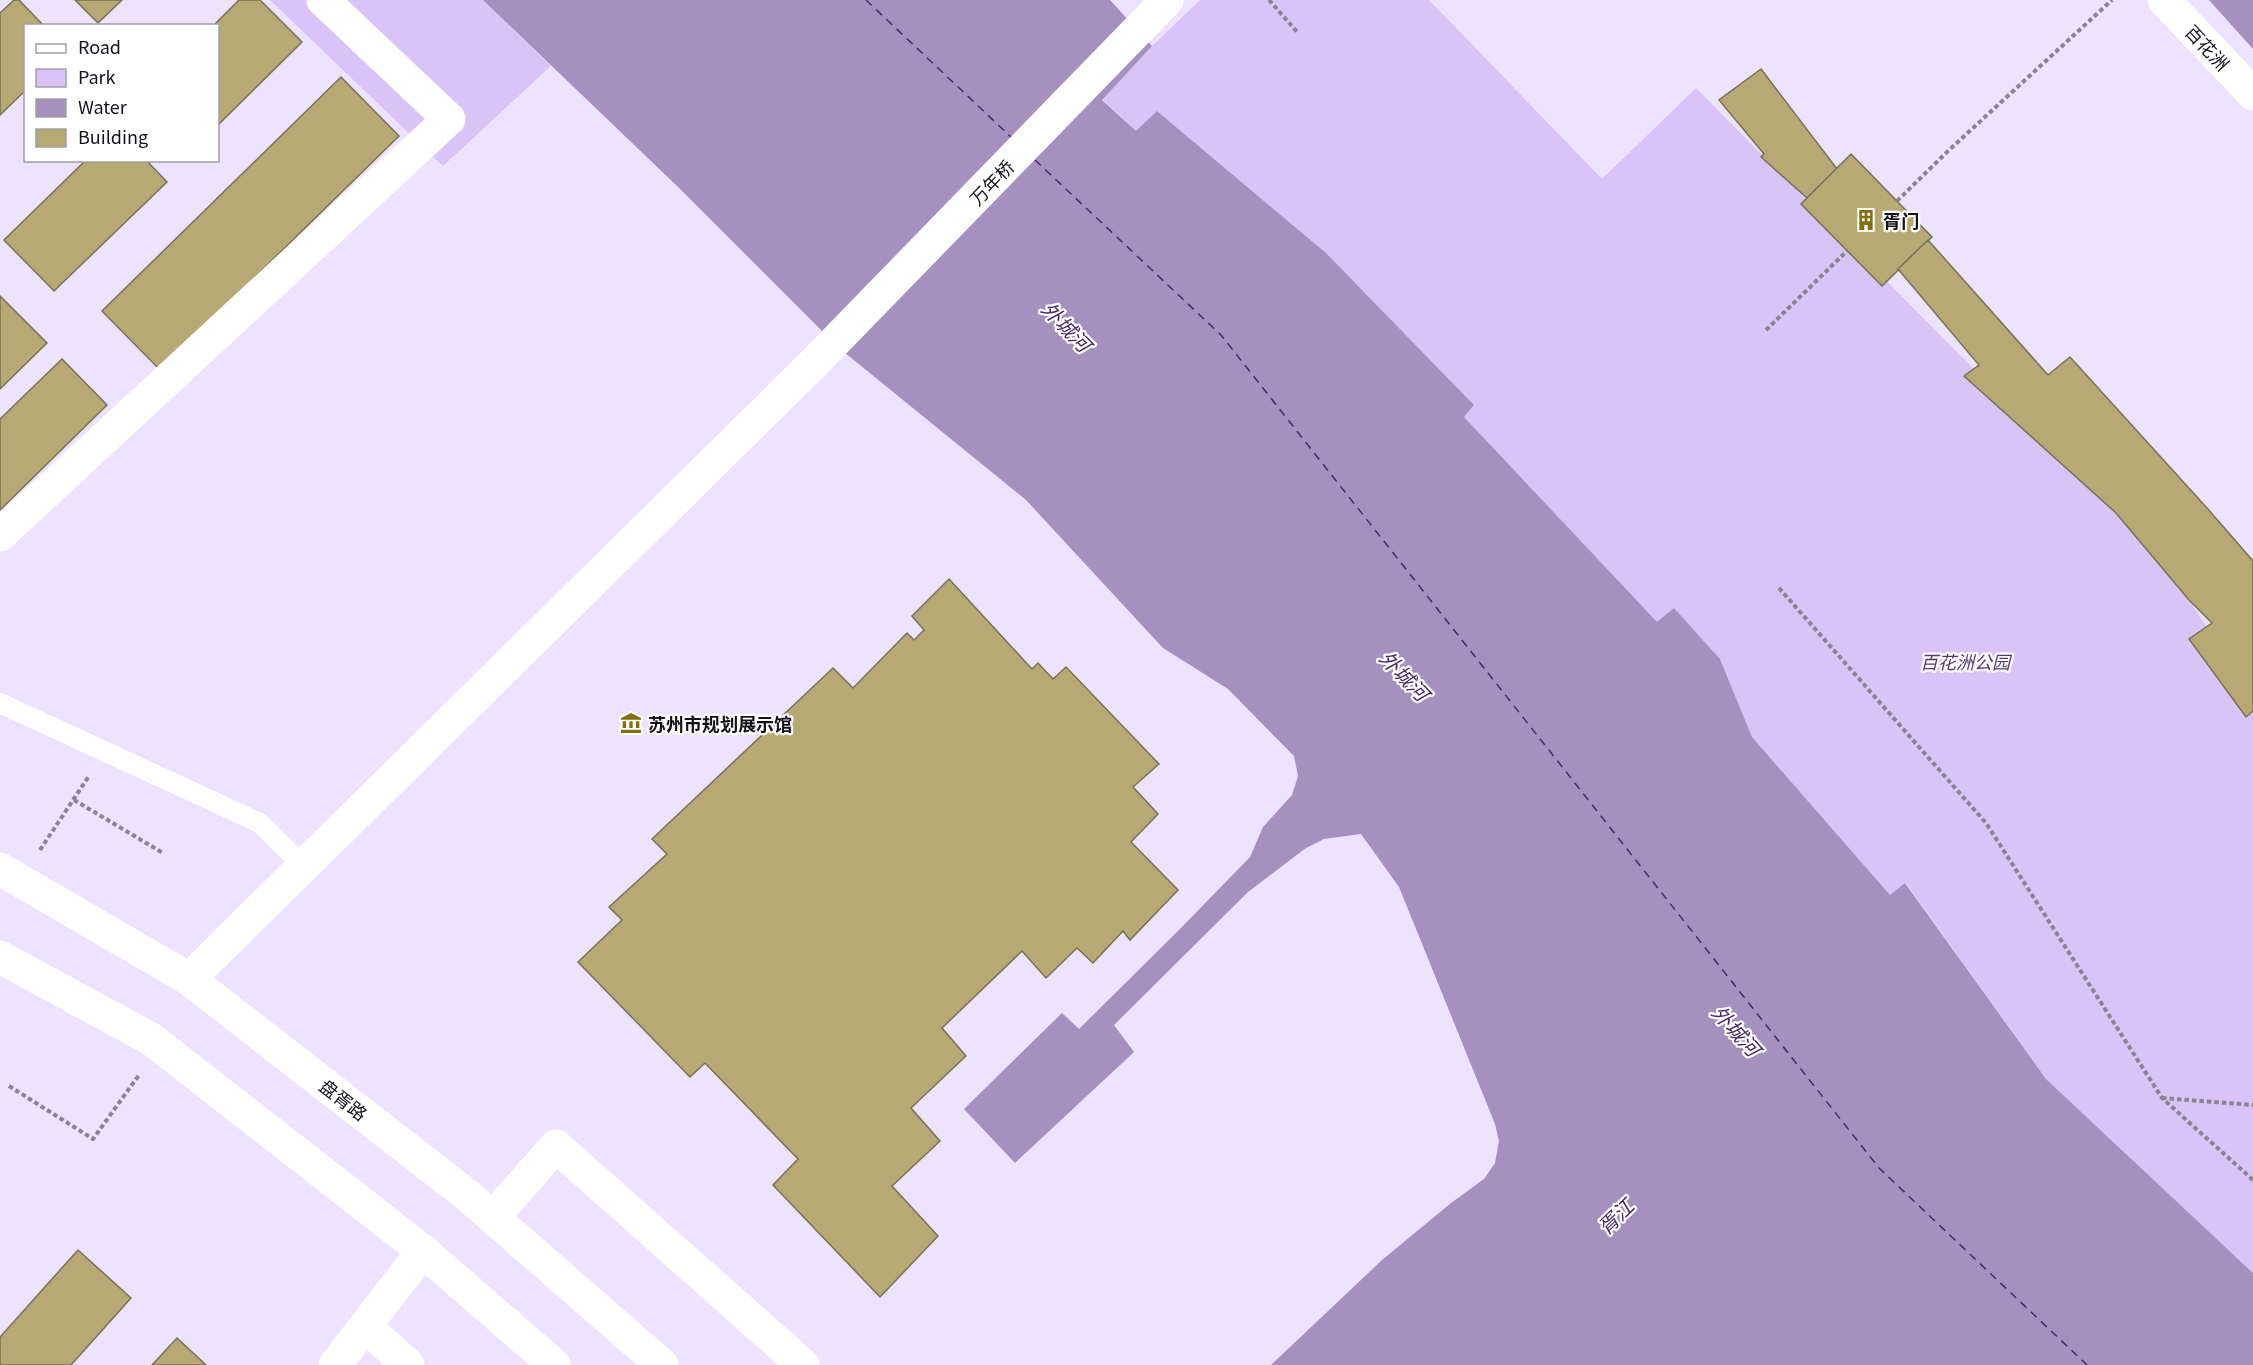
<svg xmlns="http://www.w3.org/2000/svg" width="2253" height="1365" font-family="Georgia,'Noto Sans SC',serif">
<rect width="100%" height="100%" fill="#eee3ff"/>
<g fill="#dac4f7">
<path d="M270 0H483L551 66 443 166Z"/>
<path d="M1200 0H1429L1602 179 1696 88 2116 513 2189 600 2217 642 2253 616V1273L2046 1079 1906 883 1890 895 1752 737 1720 659 1674 608 1657 623 1464 417 1474 405 1326 253 1157 111 1137 132 1102 99 1152 46Z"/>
</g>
<g fill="#a590c0">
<path d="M483 0H1110L1152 46 1102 100 1136 131 1157 111 1326 253 1474 405 1464 417 1657 622 1674 608 1720 659 1752 737 1890 895 1905 883 2046 1079 2253 1273V1365H1271L1382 1260 1451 1203 1484 1179 1495 1163 1499 1141 1495 1124 1399 887 1361 834 1324 839 1306 848 1248 892 1114 1025 1134 1052 1015 1163 964 1109 1062 1013 1079 1029 1180 929 1250 857 1263 827 1292 795 1298 776 1294 756 1228 689 1163 648 1026 500 839 348 677 186Z"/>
<path d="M2209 0H2253V49Z"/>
</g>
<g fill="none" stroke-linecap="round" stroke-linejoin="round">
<g stroke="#472a66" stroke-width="1.5" stroke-dasharray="8 6" stroke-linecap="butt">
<path d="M866 0 1012 138"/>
<path d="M1035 160 1221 335 1879 1168 2087 1365"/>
</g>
</g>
<g fill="#b6a974" stroke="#777157" stroke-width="1.5">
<path d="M14 0H19L44 26H26V90L0 115V13Z"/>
<path d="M75 0H122L98 23Z"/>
<path d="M239 0H260L302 42 218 125V26H213Z"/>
<path d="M1761 69 1837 169 1807 198 1761 157 1764 154 1719 100Z"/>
<path d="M341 77 399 136 160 370 102 311Z"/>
<path d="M1851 154 1932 237 1882 286 1801 204Z"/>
<path d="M86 160H146L167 182 54 291 4 240Z"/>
<path d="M1928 240 2048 375 2070 357 2207 508 2253 561V711L2246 717 2189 639 2212 623 2189 600 2116 513 1964 376 1979 365 1898 269Z"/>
<path d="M0 296 47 343 0 389Z"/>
<path d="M62 359 107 405 0 510V419Z"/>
<path d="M949 579 1032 669 1038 663 1053 679 1066 667 1159 764 1133 787 1158 814 1131 842 1178 890 1130 940 1123 931 1093 963 1077 948 1046 978 1022 951 942 1028 966 1056 911 1108 940 1141 892 1186 938 1236 880 1297 773 1185 798 1159 705 1063 690 1077 578 962 622 920 609 907 667 854 652 839 833 668 853 688 907 633 914 640 924 630 912 616Z"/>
<path d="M78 1250 131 1298 71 1365H0V1337Z"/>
<path d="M177 1338 206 1365H152Z"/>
</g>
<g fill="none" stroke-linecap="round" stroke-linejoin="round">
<g stroke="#8a8295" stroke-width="4" stroke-dasharray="4.5 3" stroke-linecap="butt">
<path d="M1269 0 1298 33"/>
<path d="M1897 201 1948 151 2112 0"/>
<path d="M1766 330 1847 251"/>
<path d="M1779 588 1986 823 2162 1098 2253 1180"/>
<path d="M74 800 163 853"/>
<path d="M40 850 89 776"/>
<path d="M9 1086 93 1139 139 1075"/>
<path d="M2162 1098 2253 1105"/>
</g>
<path stroke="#fff" stroke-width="20" d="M0 703 260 823 303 866"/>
<g stroke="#fff" stroke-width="33">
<path d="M2164 0 2253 94"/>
<path d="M0 535 449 119 323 0"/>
<path d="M189 979 814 363 1167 0"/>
<path d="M493 1217 556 1146 803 1365"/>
<path d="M365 1326 408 1365"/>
<path d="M335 1365 423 1251"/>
</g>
<g stroke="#fff" stroke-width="33">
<path d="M0 869 189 979 467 1195 662 1365"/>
<path d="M0 957 151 1039 423 1251 554 1365"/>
</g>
</g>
<defs>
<symbol id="building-bare" viewBox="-9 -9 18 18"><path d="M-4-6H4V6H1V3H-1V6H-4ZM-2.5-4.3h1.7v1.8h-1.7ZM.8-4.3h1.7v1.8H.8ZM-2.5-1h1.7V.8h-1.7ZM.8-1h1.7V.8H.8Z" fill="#826f0e" stroke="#fff" stroke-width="2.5" paint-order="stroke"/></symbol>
<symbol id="museum-bare" viewBox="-9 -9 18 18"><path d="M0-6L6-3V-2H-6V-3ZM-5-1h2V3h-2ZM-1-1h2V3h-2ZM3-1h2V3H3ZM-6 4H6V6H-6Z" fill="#826f0e" stroke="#fff" stroke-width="2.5" paint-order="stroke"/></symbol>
</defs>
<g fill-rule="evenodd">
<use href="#building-bare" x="1851" y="205" width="30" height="30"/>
<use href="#museum-bare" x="616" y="708" width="30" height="30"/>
</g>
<g text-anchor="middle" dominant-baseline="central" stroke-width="4.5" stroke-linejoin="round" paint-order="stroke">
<g font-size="18" fill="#15111a" stroke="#fff">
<text transform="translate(2208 47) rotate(47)">百花洲</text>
<text transform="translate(991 182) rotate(-46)">万年桥</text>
<text transform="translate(344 1099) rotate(38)">盘胥路</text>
</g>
<g font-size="18" font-weight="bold" fill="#15111a" stroke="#fff" text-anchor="start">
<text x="1883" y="220">胥门</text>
<text x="648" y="723">苏州市规划展示馆</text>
</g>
<g font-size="18" font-style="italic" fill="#553875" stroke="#fff">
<text x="1965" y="661">百花洲公园</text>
</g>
<g font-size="20" font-style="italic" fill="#472a66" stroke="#fff">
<text transform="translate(1067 326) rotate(46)">外城河</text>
<text transform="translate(1405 675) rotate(46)">外城河</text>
<text transform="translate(1737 1030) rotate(48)">外城河</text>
<text transform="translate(1615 1216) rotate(-44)">胥江</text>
</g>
</g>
<rect x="24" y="24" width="195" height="138" fill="#ffffff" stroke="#a1a0a3" stroke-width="1.5"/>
<rect x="36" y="44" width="30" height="9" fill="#ffffff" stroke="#a1a0a3" stroke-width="1.5"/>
<text x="78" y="54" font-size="18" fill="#15111a">Road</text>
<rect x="36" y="69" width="30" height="18" fill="#dac4f7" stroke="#a1a0a3" stroke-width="1.5"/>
<text x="78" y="84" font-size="18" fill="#15111a">Park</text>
<rect x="36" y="99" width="30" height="18" fill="#a590c0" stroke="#a1a0a3" stroke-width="1.5"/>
<text x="78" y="114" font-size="18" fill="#15111a">Water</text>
<rect x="36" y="129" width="30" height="18" fill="#b6a974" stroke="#a1a0a3" stroke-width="1.5"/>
<text x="78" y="144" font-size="18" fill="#15111a">Building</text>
</svg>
